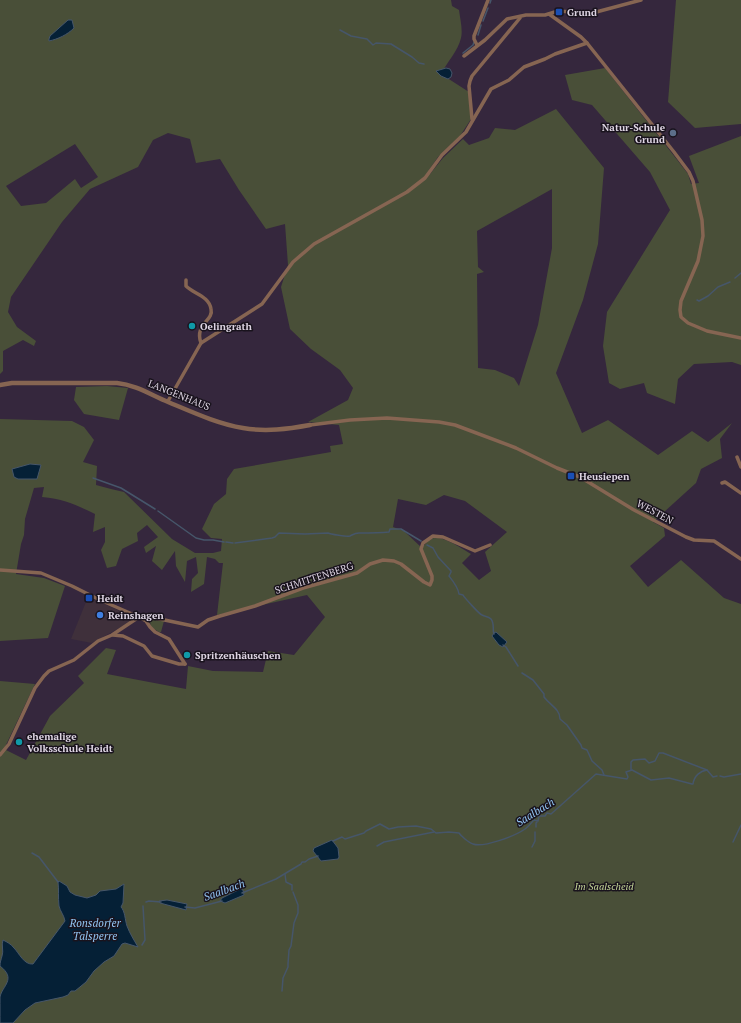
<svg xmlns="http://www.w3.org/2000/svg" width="741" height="1023" font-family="'PT Serif',serif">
<rect width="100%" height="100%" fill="#35273d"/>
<path fill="#3f303b" d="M88 597 129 615 127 618 132 621 92 643 71 639Z"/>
<g fill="#494f38" fill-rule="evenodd">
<path d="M0 0H451L452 6 459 10C460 18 463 30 461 38 458 51 447 62 441 74L469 92 471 119 460 136 438 157 429 170 430 174 443 158 463 139 469 145 489 138 495 128 515 130 556 109 604 168 598 244 583 300 556 373 582 433 608 420 658 455 692 431 708 442 732 423 720 439 722 458 701 469 696 483 653 522 664 528 665 536 630 566 648 587 681 560 724 598 741 604V1023H0V681L35 684 4 749 26 760 50 716 84 683 78 676 106 648 116 650 107 674 186 689 188 666 213 671 263 672 268 651 294 655 325 617 307 595 217 615 223 563H219L215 559 207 557 204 584 191 592 192 579 198 573 196 557 187 561 185 582 176 566 175 551 162 570 152 561 156 546 146 553 144 547 158 537 147 525 137 533 138 541 122 549 116 566 107 568 101 550 105 542V527L93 532 95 514C76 505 64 499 42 497L44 487 34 488 25 519 24 535 21 544 16 574 44 578 65 586 48 638 0 641V419L72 421 84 427 94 440 83 462 97 466 96 485 111 489 124 492 172 539 195 553H213L221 551 222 539 211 538 202 529 214 504 226 494 227 479 234 469 331 452 330 446 343 444 339 425 308 422 348 400 353 388 340 370 311 349 290 329 281 287 288 265 285 224 266 229 239 190 220 159 196 163 190 139 168 133 153 140 138 167 90 189 62 222 11 297 8 312 17 327 36 341 34 346 23 340 3 351V371L0 374ZM75 144 98 177 81 188 75 179 46 203 21 206 6 186ZM552 189V248L538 325 519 386 514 378 495 370 478 368 477 274 484 272 478 267 477 231ZM444 495 465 501 507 532 485 552 491 571 479 580 462 563 471 554C463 549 443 536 434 538 428 539 425 544 422 548L404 531 393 527 398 499 426 505Z"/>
<path d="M676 0H741V124L695 128 668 102Z"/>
<path d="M605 68 678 161 688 174 691 184 699 183 689 156 741 136V365L732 362 694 364 678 379 675 404 647 393 644 383 620 389 609 383 603 346 607 312 670 210 650 172 592 105 572 100 565 75Z"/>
<path d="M107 386 128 388 119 420 84 414 74 400 76 387Z"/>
<path d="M152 620 164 621 161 632H159L151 627 150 622Z"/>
</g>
<g fill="#052036" stroke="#46566a">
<path d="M68 20H72L74 28C67 35 58 39 49 41V39L50 36Z"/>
<path d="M446 68 450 69 452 73 451 77 448 79 441 76 436 71Z"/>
<path d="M30 464 41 465 37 479H18L14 477 12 469Z"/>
<path d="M496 632 507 642 503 647 499 645 492 636 494 633Z"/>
<path d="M332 840 338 848 339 857 338 859 321 861 313 851 314 848Z"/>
<path d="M59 881 67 886 70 892 75 895 87 898 96 895 100 891 116 889 124 884 123 903 121 907C125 911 125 920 127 926 130 934 134 940 138 947L125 943 122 944 114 956 104 962 94 971 86 982 75 991H71L68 995 63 997 35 1003 25 1010 13 1023H0C0 1015 0 1005 0 997 2 986 17 979 0 966 0 962 1 960 2 956 4 951 1 945 3 940 7 942 11 944 14 948 19 953 24 965 33 964L65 921C64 915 60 911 59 906 58 897 59 890 58 882Z"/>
<path d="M240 889 243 890 244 895 225 903 220 901 222 898Z"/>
<path d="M167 900 187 904 186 910 160 903 159 901Z"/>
</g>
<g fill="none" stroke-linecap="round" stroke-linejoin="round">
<g stroke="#46566a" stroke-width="1.5">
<path d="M490 3 491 0"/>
<path d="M483 21 488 8"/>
<path d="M340 30 351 36 367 39 373 45 376 43 391 44 412 57 419 63 424 64"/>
<path d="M478 35 481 25"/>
<path d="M463 53 473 45 474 42"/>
<path d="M735 278 741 273"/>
<path d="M697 300 699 301 708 296 718 287 730 282"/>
<path d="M93 478 121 488 155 509"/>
<path d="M158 511 196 538 204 540H213L224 542"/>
<path d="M226 542 233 543"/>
<path d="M235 543 272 538 275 537 279 533 305 534 328 533C330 534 347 537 350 536 354 534 355 533 359 533 369 533 379 533 389 532L390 529H401L421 541"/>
<path d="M427 545 433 548 438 557 451 571V572L449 576C453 581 458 587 459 594L463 595C464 597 479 614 482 615 486 617 488 616 491 619 495 624 492 629 494 634"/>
<path d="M503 645 506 647 518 666"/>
<path d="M522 673 533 680 544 694V697C550 705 560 709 560 719L567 725 581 745 582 748 587 750 592 761 602 770 604 775"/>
<path d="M631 770V762L633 760 645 759 649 763 655 761 659 753H663L707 770"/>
<path d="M720 776 724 777 741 774"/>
<path d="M536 827V823L537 822"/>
<path d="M333 841 342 837 345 839 364 833 366 831 380 824 389 829 398 827 416 826 431 829 436 833 449 832 459 833C461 836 469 843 473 844 483 848 515 836 525 829 528 827 531 823 534 820L538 821 539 816H545L547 813 551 814 596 774 627 779 628 777 626 772 632 770 651 780 669 778 692 784H693C694 776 700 771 707 770L713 777 717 776"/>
<path d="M733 842 741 825"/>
<path d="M377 846 384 842 434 832"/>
<path d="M532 847 535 841V832"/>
<path d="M32 853 39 857 58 882"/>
<path d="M285 874 286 882 292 885V890"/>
<path d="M242 893 276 879 301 864 302 862H305L309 859 318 856"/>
<path d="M146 902 149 901 161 902"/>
<path d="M185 907 195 908 222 901"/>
<path d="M142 945 145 940 143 906"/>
<path d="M282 991 283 978 288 967V964L289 950 291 946 294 923 298 913V905L293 892"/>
</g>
<g stroke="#866552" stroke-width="3.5">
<path d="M549 14 581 37 587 43 674 152 689 172 693 181 702 220 703 236 698 261 681 301 680 310 681 317 688 323 707 331 741 338"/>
<path d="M477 45 474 39V36L488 0"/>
<path d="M464 56 485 40 507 19 526 15H545L558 11 572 12 585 15 641 0"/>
<path d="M472 119 469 86 470 81 472 76 520 18"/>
<path d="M186 280V286C194 294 209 296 211 309 214 321 194 324 201 343"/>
<path d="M168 401 201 343 262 304 293 262 314 244 407 192 425 178 442 155 466 132 491 89 509 80 524 67 545 59 555 54 587 43"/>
<path d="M310 425 350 420 387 418 439 422 455 425 516 448 557 468 580 477 634 510 686 537 694 540 714 541 741 559"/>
<path d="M737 457 741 467"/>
<path d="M722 483 725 482 741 493"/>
<path d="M0 570 41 573 72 586 100 600 139 617 146 621 150 627 155 632 169 639 185 664"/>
<path d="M139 617 155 618 198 627 208 620 220 616 255 606 303 588 357 573 370 564 383 560 394 561 401 564 424 582 430 585 432 580V576L421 549 423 543 433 536 443 537 475 551 490 545"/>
<path d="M113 635 123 636 144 646 152 656 179 664H185"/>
<path d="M0 755 9 744 35 688 44 676 49 671 74 660 98 641 112 635 139 617"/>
</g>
<path stroke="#866552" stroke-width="4.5" d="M0 385 12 383H117C136 385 151 395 168 402 192 412 218 424 243 428 266 432 288 429 310 425"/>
</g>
<g fill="#1a4fb4" stroke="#19131d" stroke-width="1.5">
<rect x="555" y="8" width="8" height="8" rx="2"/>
<rect x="567" y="472" width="8" height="8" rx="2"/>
<rect x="85" y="594" width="8" height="8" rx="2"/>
</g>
<circle fill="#5c6f8a" stroke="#19131d" stroke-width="1.5" cx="673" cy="133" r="4"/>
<g fill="#0f9aa8" stroke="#19131d" stroke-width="1.5">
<circle cx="192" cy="326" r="4"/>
<circle cx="187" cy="655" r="4"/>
<circle cx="19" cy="742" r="4"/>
</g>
<circle fill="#3f7fe0" stroke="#19131d" stroke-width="1.5" cx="100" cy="615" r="4"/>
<g text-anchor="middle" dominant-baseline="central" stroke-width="3" stroke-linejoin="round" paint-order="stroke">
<g font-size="10" font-weight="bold" fill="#ded5e3" stroke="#19131d" text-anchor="start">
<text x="567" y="12">Grund</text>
<text x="665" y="127" text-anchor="end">Natur-Schule<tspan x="665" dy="12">Grund</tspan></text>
<text x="200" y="326">Oelingrath</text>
<text x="579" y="476">Heusiepen</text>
<text x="97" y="598">Heidt</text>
<text x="108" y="615">Reinshagen</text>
<text x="195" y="655">Spritzenhäuschen</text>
<text x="27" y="736">ehemalige<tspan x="27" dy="12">Volksschule Heidt</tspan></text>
</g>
<g font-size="10" fill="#ded5e3" stroke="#19131d">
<text transform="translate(179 395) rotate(22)">LANGENHAUS</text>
<text transform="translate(655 512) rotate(28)">WESTEN</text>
<text transform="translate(314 578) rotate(-18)">SCHMITTENBERG</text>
</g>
<g font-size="10" font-style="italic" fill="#c4d598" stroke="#19131d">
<text x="604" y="886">Im Saalscheid</text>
</g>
<g font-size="11" font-style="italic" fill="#92c4f2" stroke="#19131d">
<text transform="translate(535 812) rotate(-32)">Saalbach</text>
<text transform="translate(224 890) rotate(-20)">Saalbach</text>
<text x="95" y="923">Ronsdorfer<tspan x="95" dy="13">Talsperre</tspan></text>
</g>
</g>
</svg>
